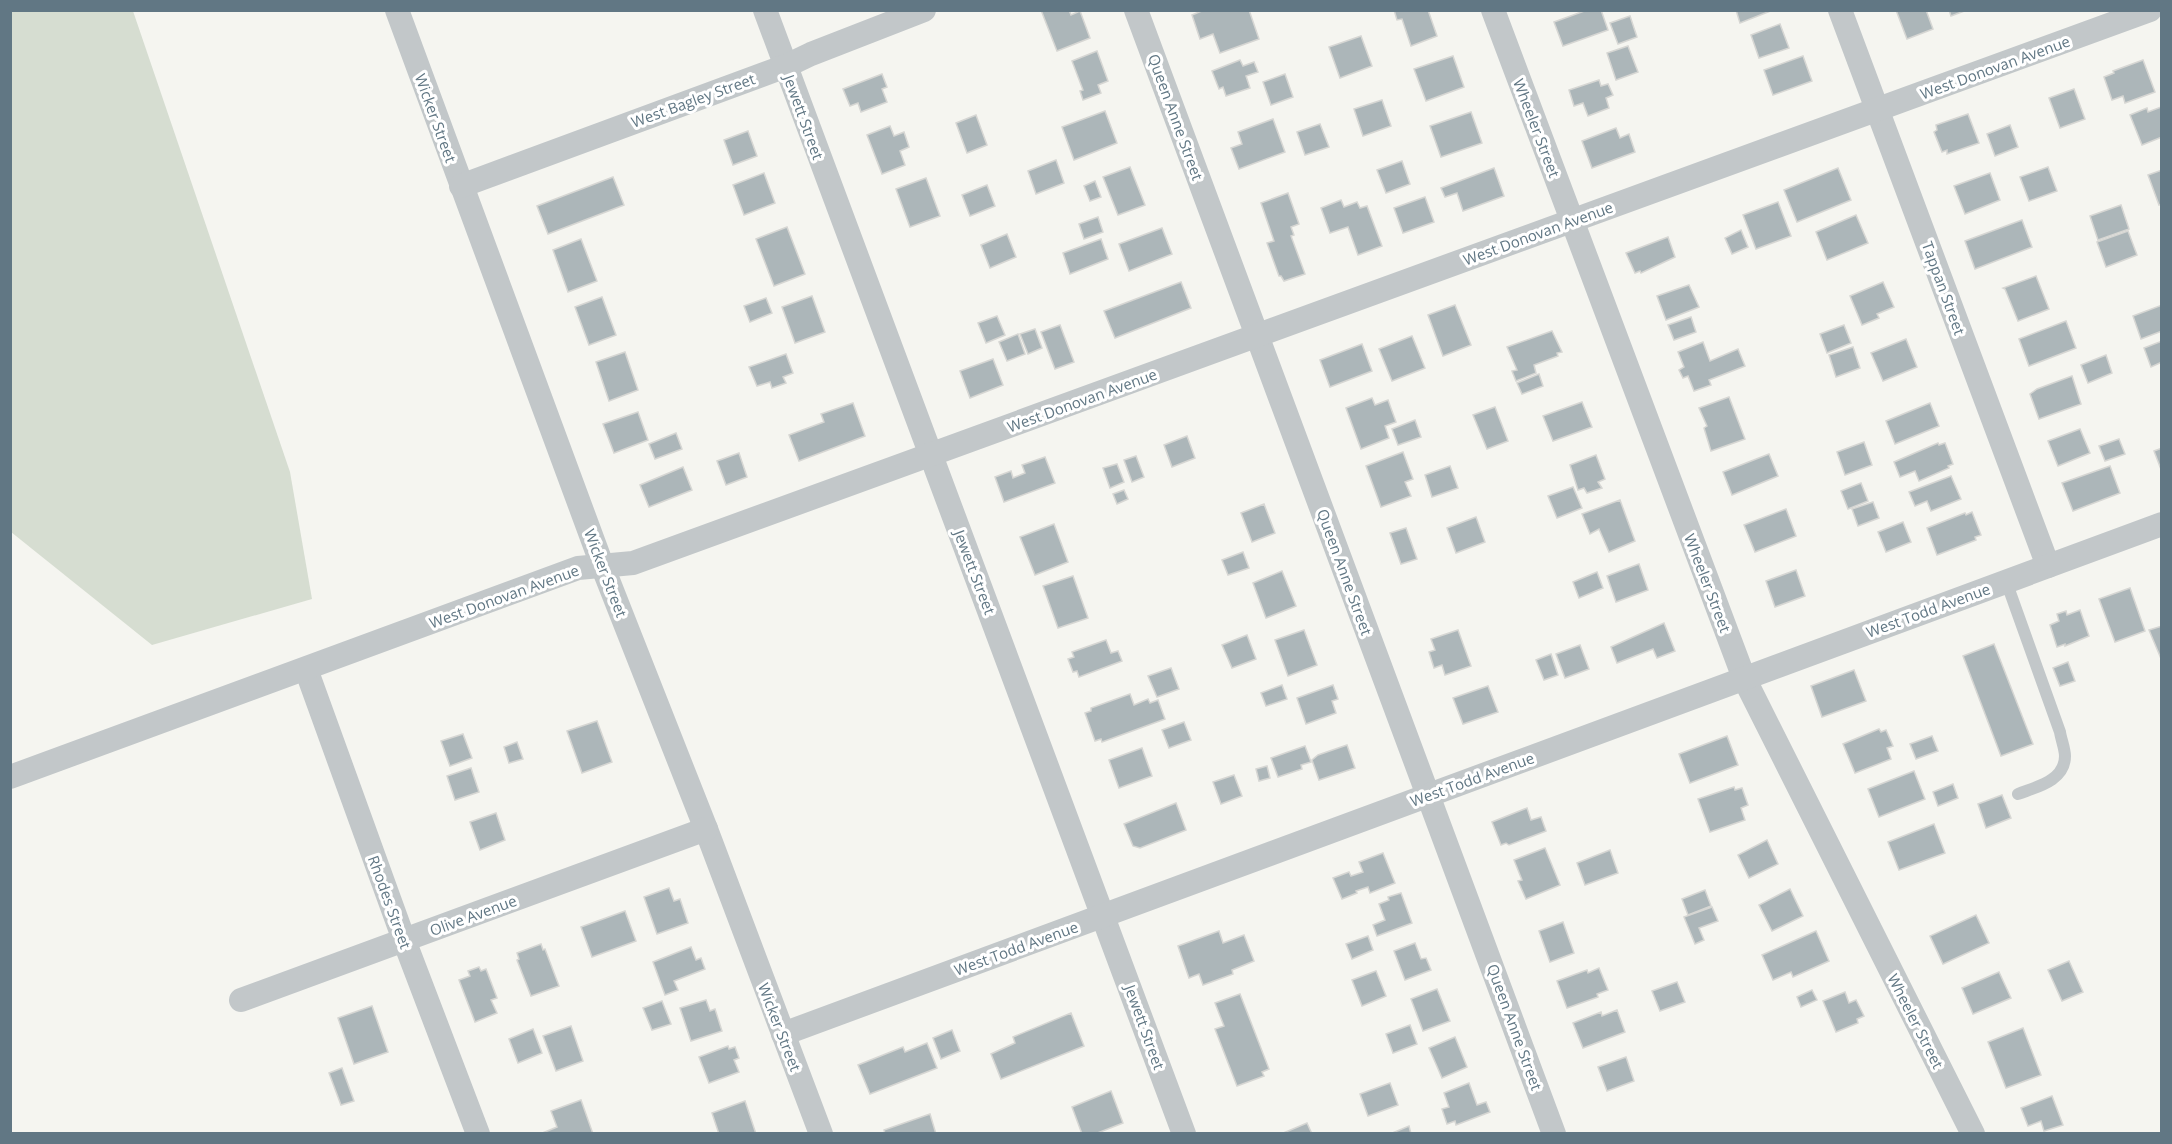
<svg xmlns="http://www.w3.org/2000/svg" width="2172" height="1144" font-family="'Open Sans',sans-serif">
<rect width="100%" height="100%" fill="#f5f5f0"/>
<path fill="#d6ddd1" d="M10 11H133L290 472 312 599 152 645 11 532Z"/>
<g fill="#acb6b9" stroke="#d6d6d3" stroke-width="1.5">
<path d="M1041 10H1069L1071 15 1080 11 1090 38 1057 51Z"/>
<path d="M1204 10H1249L1259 39 1220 53 1213 34 1200 39 1192 15Z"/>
<path d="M1394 10H1428L1437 36 1411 46 1402 19 1397 20Z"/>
<path d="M1587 10H1601L1608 30 1563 46 1554 22Z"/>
<path d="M1736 10H1773L1740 23Z"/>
<path d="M1896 10H1926L1933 29 1907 39Z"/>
<path d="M1949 10H1967L1951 16Z"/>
<path d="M1630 16 1637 37 1618 44 1610 23Z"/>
<path d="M1780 24 1789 48 1759 58 1751 35Z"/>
<path d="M1361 36 1372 66 1340 78 1329 47Z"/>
<path d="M1628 46 1638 72 1616 80 1607 53Z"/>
<path d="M1097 51 1108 81 1098 85 1101 93 1083 100 1080 91 1083 90 1072 61Z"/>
<path d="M1453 56 1464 87 1426 101 1414 69Z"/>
<path d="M1803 56 1812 81 1773 95 1764 70Z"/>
<path d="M1240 60 1243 66 1254 62 1258 72 1246 76 1250 88 1226 96 1223 87 1219 89 1212 71Z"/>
<path d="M2143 60 2155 92 2125 103 2123 96 2112 100 2104 77 2114 73 2113 71Z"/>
<path d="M882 74 887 87 882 89 887 102 861 112 858 103 850 106 843 89Z"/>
<path d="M1285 74 1293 97 1271 105 1263 82Z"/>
<path d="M1599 80 1601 86 1608 84 1613 95 1606 98 1609 108 1588 116 1583 103 1574 106 1569 90Z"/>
<path d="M2074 89 2085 119 2060 128 2049 98Z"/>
<path d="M1382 100 1391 126 1363 136 1354 109Z"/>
<path d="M2161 107 2162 137 2142 145 2130 115 2147 108 2148 112Z"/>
<path d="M1105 111 1117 143 1074 160 1062 127Z"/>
<path d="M1471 112 1482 143 1441 157 1430 126Z"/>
<path d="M1968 114 1979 143 1947 154V150L1942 152 1934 132 1937 130 1936 125Z"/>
<path d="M976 115 987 145 967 153 956 123Z"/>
<path d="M1273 119 1285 152 1239 169 1231 148 1242 144 1238 132Z"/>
<path d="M1320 124 1329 147 1305 155 1297 132Z"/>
<path d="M2010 125 2018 147 1995 156 1987 134Z"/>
<path d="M890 126 894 136 904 132 909 147 900 151 905 165 882 174 867 135Z"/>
<path d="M1616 128 1620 138 1629 134 1635 152 1592 168 1582 141Z"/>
<path d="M748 131 757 156 733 165 724 140Z"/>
<path d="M1056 160 1064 183 1036 194 1028 171Z"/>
<path d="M1402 161 1410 184 1386 193 1377 170Z"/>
<path d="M1130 167 1145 205 1118 215 1103 177Z"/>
<path d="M2048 167 2057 191 2029 201 2020 177Z"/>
<path d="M1494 168 1504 196 1463 211 1457 193 1445 197 1441 188Z"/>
<path d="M1838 168 1851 200 1797 222 1784 190Z"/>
<path d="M2162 170V204L2159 205 2148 175Z"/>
<path d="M764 173 775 203 744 215 733 185Z"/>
<path d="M1990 173 2000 200 1965 214 1954 186Z"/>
<path d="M613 177 624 205 548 234 537 206Z"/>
<path d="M926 178 940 216 910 227 896 189Z"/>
<path d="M1095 181 1101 197 1090 201 1084 186Z"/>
<path d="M987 185 995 206 970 216 962 195Z"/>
<path d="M1288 193 1299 224 1291 227 1294 235 1291 236 1305 274 1284 281 1281 276H1279L1267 243 1274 241 1261 203Z"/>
<path d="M1425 197 1434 222 1403 233 1394 208Z"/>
<path d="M1341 200 1344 207 1357 202 1360 208 1367 206 1382 246 1358 255 1348 227 1330 233 1321 208Z"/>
<path d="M1778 202 1791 236 1756 249 1743 215Z"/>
<path d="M2121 205 2129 229 2098 240 2090 216Z"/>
<path d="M1856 215 1868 243 1827 260 1816 232Z"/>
<path d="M1098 217 1103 232 1084 239 1079 224Z"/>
<path d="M2022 220 2032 247 1975 269 1965 241Z"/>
<path d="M787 227 805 274 774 286 756 239Z"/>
<path d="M1162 228 1172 254 1129 271 1119 244Z"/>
<path d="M1741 230 1748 247 1732 254 1725 238Z"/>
<path d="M2128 231 2137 255 2106 267 2097 242Z"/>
<path d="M1007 234 1016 257 990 268 981 245Z"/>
<path d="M1668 237 1675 257 1641 273 1640 271 1635 273 1626 253Z"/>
<path d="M581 239 597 281 568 292 553 250Z"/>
<path d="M1101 239 1108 259 1070 274 1063 253Z"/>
<path d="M2036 276 2049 309 2018 321 2005 289 2003 288Z"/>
<path d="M1181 282 1191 308 1115 338 1104 311Z"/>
<path d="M1883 282 1894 307 1877 314 1879 318 1862 325 1850 296Z"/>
<path d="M1689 285 1699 307 1666 320 1657 296Z"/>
<path d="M812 296 825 332 795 343 782 307Z"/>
<path d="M602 297 616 335 589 345 575 307Z"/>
<path d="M766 298 772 313 750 322 744 306Z"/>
<path d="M1455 305 1471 345 1443 356 1428 315Z"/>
<path d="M2162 305V331L2141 339 2133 316Z"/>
<path d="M997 316 1005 335 986 343 978 323Z"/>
<path d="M1691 317 1696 332 1674 340 1668 325Z"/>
<path d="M2066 321 2076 348 2029 366 2019 339Z"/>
<path d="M1060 325 1074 362 1055 369 1041 332Z"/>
<path d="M1844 325 1851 343 1827 353 1820 334Z"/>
<path d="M1035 329 1042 348 1028 354 1020 334Z"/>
<path d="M1552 331 1562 352 1557 353 1558 356 1534 365 1536 373 1516 381 1512 371 1517 370 1507 347Z"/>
<path d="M1018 334 1025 354 1007 361 999 342Z"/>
<path d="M1412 336 1425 368 1392 381 1379 349Z"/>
<path d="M1906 339 1917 367 1883 381 1871 353Z"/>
<path d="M2162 341V362L2151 367 2144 348Z"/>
<path d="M1703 342 1710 361 1738 349 1745 366 1709 380 1711 385 1694 391 1688 376 1683 378 1679 370 1684 367 1678 352Z"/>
<path d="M1362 344 1372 371 1330 387 1320 360Z"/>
<path d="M1853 347 1860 368 1836 377 1829 355Z"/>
<path d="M625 352 638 390 609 401 596 362Z"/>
<path d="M786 354 793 373 783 377 786 383 772 388 770 382 757 386 749 367Z"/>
<path d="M2106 355 2112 373 2088 383 2081 365Z"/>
<path d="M993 359 1003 385 970 398 960 371Z"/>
<path d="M1539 374 1543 386 1522 394 1517 383Z"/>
<path d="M2072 376 2081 404 2039 419 2030 394 2037 389Z"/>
<path d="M1729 397 1745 439 1711 451 1704 428 1707 426 1699 408Z"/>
<path d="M1372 398 1375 405 1388 400 1396 422 1385 426 1389 438 1361 449 1346 408Z"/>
<path d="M1582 402 1592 427 1553 441 1543 416Z"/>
<path d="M853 403 865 436 799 461 789 435 824 422 821 414Z"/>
<path d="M1930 403 1939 426 1895 444 1886 421Z"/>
<path d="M1495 407 1508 441 1487 449 1473 415Z"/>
<path d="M638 412 648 440 614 453 603 424Z"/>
<path d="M1415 420 1421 437 1398 445 1392 429Z"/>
<path d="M2080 429 2090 453 2058 466 2048 441Z"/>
<path d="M676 433 682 449 655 459 649 444Z"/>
<path d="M1187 436 1195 458 1172 467 1164 445Z"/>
<path d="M2119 439 2125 454 2105 461 2099 446Z"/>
<path d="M1864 442 1872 465 1845 475 1837 452Z"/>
<path d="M1938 443 1939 445 1945 443 1953 464 1948 466 1949 468 1919 481 1915 471 1900 477 1894 462Z"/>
<path d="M2162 448V472L2154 451Z"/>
<path d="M1403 452 1413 479 1405 482 1411 496 1381 507 1366 466Z"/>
<path d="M739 453 747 477 726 485 717 461Z"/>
<path d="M1769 454 1778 476 1732 495 1723 472Z"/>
<path d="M1596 455 1605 479 1598 482 1602 488 1587 493 1584 488 1578 490 1570 465Z"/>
<path d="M1136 456 1144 477 1132 482 1124 460Z"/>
<path d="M1045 457 1055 483 1004 502 995 477 1011 471 1013 478 1025 473 1022 465Z"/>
<path d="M1117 464 1124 482 1110 488 1103 468Z"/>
<path d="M1450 466 1458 488 1432 497 1425 475Z"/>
<path d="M2110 466 2120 493 2073 511 2062 483Z"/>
<path d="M683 467 692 490 649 507 640 485Z"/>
<path d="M1951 476 1961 499 1931 511 1927 501 1915 506 1909 492Z"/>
<path d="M1861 483 1868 501 1848 509 1841 491Z"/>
<path d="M1573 487 1582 508 1557 518 1548 496Z"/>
<path d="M1124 490 1128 499 1117 504 1113 494Z"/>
<path d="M1620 500 1635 541 1609 552 1599 529 1590 534 1582 514Z"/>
<path d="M1873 502 1879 518 1858 526 1852 509Z"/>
<path d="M1264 504 1275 533 1252 542 1241 513Z"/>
<path d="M1786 509 1796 536 1755 552 1744 525Z"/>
<path d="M1972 512 1981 535 1975 537 1976 540 1937 555 1927 528 1965 513 1966 515Z"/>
<path d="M1476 517 1485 542 1456 553 1447 528Z"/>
<path d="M1903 522 1911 542 1886 552 1878 532Z"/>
<path d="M1054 524 1068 562 1035 575 1020 537Z"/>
<path d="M1406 528 1417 559 1401 564 1390 533Z"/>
<path d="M1243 552 1249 568 1228 575 1222 560Z"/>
<path d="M1639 564 1648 590 1616 602 1607 576Z"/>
<path d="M1796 570 1805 596 1775 607 1766 581Z"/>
<path d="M1282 571 1296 606 1266 618 1253 583Z"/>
<path d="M1597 572 1603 588 1579 598 1573 582Z"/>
<path d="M1073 576 1088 618 1058 628 1043 586Z"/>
<path d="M2130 588 2145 631 2115 642 2099 599Z"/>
<path d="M2080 610 2089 636 2065 646V644L2057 647 2050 625 2059 621 2057 614 2066 611 2067 615Z"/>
<path d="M1664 623 1675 651 1657 658 1653 649 1617 663 1611 647Z"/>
<path d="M2162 626V661L2149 630Z"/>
<path d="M1304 630 1317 665 1288 676 1275 640Z"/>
<path d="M1458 630 1471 666 1445 675 1442 665 1434 668 1429 652 1435 650 1431 639Z"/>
<path d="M1247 635 1256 659 1232 668 1222 645Z"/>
<path d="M1106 640 1111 653 1118 651 1122 661 1079 677 1077 671 1073 672 1068 659 1074 657 1072 652Z"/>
<path d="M1994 644 2033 744 2001 756 1963 656Z"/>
<path d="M1580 645 1589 669 1565 678 1556 654Z"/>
<path d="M1551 654 1558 675 1544 680 1536 660Z"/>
<path d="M2068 662 2075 681 2060 686 2053 668Z"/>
<path d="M1171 668 1179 689 1157 697 1148 676Z"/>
<path d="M1854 670 1866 701 1822 717 1811 686Z"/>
<path d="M1282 685 1287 699 1266 706 1261 693Z"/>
<path d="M1333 685 1338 699 1332 701 1336 713 1306 724 1297 698Z"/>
<path d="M1488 686 1498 712 1463 724 1453 698Z"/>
<path d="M1130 694 1134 705 1148 699 1150 703 1158 700 1165 719 1102 742 1101 739 1095 741 1085 713 1091 711V708Z"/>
<path d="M597 721 612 762 582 773 567 731Z"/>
<path d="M1184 722 1191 740 1169 748 1162 730Z"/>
<path d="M1879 729 1881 732 1886 730 1893 746 1887 748 1891 759 1855 773 1843 744Z"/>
<path d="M463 734 472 758 450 766 441 741Z"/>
<path d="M1727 736 1738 765 1690 783 1679 754Z"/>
<path d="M1932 736 1938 751 1916 759 1910 744Z"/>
<path d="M517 742 523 759 509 763 504 747Z"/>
<path d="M1347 745 1355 768 1319 780 1312 760 1318 755Z"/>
<path d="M1305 746 1311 762 1301 765 1302 769 1278 777 1271 758Z"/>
<path d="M1142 748 1152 776 1119 788 1109 760Z"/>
<path d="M1267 766 1270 778 1259 781 1256 769Z"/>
<path d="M471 768 479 792 455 800 447 776Z"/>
<path d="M1914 771 1925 799 1879 817 1868 789Z"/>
<path d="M1234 775 1242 796 1221 804 1213 782Z"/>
<path d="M1953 784 1958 798 1938 806 1933 792Z"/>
<path d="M1734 787 1735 790 1742 788 1748 805 1741 808 1745 820 1710 832 1698 799Z"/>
<path d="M2002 795 2011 818 1986 828 1978 804Z"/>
<path d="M1176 803 1186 830 1140 848 1133 846 1124 824Z"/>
<path d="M1527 808 1531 820 1541 817 1546 831 1509 845 1506 843 1501 845 1492 822Z"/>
<path d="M496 813 505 840 480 850 470 822Z"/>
<path d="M1934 824 1945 853 1899 870 1888 842Z"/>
<path d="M1767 840 1778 864 1749 878 1738 855Z"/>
<path d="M1545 848 1560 885 1526 899 1518 881 1522 880 1514 860Z"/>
<path d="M1610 850 1618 873 1585 885 1577 863Z"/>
<path d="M1383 853 1395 883 1370 893 1368 887 1356 891 1357 893 1342 899 1333 878 1349 872 1351 876 1363 872 1359 862Z"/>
<path d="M669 888 674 901 680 899 688 923 657 934 644 897Z"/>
<path d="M1790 889 1803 916 1772 931 1759 905Z"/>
<path d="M1705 890 1711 906 1688 915 1682 899Z"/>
<path d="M1401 893 1412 923 1377 936 1373 925 1385 920 1379 904 1389 900 1388 897Z"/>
<path d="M1712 907 1718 921 1699 928 1704 940 1695 944 1684 917Z"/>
<path d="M625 911 636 941 592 957 581 927Z"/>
<path d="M1976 915 1989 943 1943 964 1930 936Z"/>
<path d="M1563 922 1574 953 1550 962 1539 931Z"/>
<path d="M1219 931 1223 943 1244 935 1254 961 1232 970 1233 974 1203 985 1199 974 1189 978 1178 946Z"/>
<path d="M1816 931 1829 961 1793 977 1791 972 1773 980 1762 955Z"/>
<path d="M1368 936 1373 950 1352 959 1346 944Z"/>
<path d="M1415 943 1421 959 1426 958 1431 970 1405 980 1394 951Z"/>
<path d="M541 944 543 950 545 949 559 986 531 996 517 960 519 959 517 953Z"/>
<path d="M691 947 696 960 701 958 705 969 674 981 678 990 665 995 653 962Z"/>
<path d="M2069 961 2083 992 2062 1001 2048 970Z"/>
<path d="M479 967 481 971 486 969 497 998 491 1000 497 1013 475 1022 459 980 470 976 468 971Z"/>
<path d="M1599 968 1608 990 1597 994 1598 997 1567 1008 1557 981 1587 970 1588 973Z"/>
<path d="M1376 971 1386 996 1362 1006 1352 980Z"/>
<path d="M1999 972 2011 998 1973 1014 1962 988Z"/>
<path d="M1677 982 1685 1002 1660 1011 1652 991Z"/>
<path d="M1437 989 1450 1021 1423 1031 1411 999Z"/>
<path d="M1812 990 1817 1000 1801 1007 1797 997Z"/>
<path d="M1845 992 1849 1003 1856 1000 1864 1016 1857 1019 1858 1023 1836 1032 1823 1001Z"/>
<path d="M1240 994 1269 1069 1262 1072 1264 1076 1237 1086 1215 1029 1224 1026 1215 1003Z"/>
<path d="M706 1000 710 1011 715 1009 722 1031 691 1041 680 1008Z"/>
<path d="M662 1001 671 1024 652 1030 643 1008Z"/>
<path d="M372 1006 388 1052 354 1064 338 1018Z"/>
<path d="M1617 1010 1625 1032 1583 1048 1573 1023 1601 1012 1602 1016Z"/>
<path d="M1071 1013 1084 1046 1001 1079 991 1054 1015 1043 1013 1037Z"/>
<path d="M1410 1025 1417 1044 1393 1053 1386 1034Z"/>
<path d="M571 1026 583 1061 556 1071 543 1036Z"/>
<path d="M2023 1028 2041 1075 2006 1088 1988 1042Z"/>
<path d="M533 1029 542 1053 518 1063 509 1039Z"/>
<path d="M952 1030 960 1051 941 1059 933 1038Z"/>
<path d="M1455 1037 1467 1067 1442 1078 1429 1048Z"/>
<path d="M927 1043 937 1068 870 1094 858 1065 903 1047 905 1052Z"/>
<path d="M728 1046 729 1049 735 1047 739 1058 734 1060 739 1072 709 1083 699 1057Z"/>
<path d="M1626 1057 1634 1081 1607 1091 1598 1067Z"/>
<path d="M342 1068 354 1101 341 1105 329 1073Z"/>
<path d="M1390 1083 1398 1105 1368 1116 1360 1094Z"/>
<path d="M1469 1083 1477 1105 1486 1102 1490 1112 1456 1125 1455 1121 1447 1124 1442 1109 1449 1107 1444 1093Z"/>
<path d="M1111 1091 1123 1123 1095 1134H1082L1072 1107Z"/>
<path d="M2052 1096 2063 1125 2044 1131 2041 1121 2028 1126 2021 1108Z"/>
<path d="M581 1100 593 1134H540L557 1127 551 1111Z"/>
<path d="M745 1101 756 1134H719L712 1113Z"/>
<path d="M930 1114 936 1134H885L884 1130Z"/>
<path d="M1307 1123 1312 1134H1281Z"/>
<path d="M1409 1126 1411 1134H1390Z"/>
</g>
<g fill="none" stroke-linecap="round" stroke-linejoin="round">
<path stroke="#c2c7c9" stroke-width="12" d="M2006 581 2060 732C2061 739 2065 749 2065 756 2065 781 2036 787 2018 794"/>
<g stroke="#c2c7c9" stroke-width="24">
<path d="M397 10 602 565 706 829 821 1134"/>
<path d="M765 10 1184 1134"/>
<path d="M1136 10 1554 1134"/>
<path d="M1493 10 1744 678 1973 1134"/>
<path d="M1840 10 2048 566"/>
<path d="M461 186 786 66 811 54 924 10"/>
<path d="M306 669 404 940 478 1134"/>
<path d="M10 777 578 568 633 563 2150 10"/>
<path d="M241 1000 706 829"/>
<path d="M783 1034 2162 524"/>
</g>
</g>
<g text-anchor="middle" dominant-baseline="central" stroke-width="6" stroke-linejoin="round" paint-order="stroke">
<g font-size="15" fill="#617784" stroke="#fff">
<text transform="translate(1995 67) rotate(-20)">West Donovan Avenue</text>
<text transform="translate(693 100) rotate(-20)">West Bagley Street</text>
<text transform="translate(804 117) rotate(70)">Jewett Street</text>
<text transform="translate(1176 117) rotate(70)">Queen Anne Street</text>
<text transform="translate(436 118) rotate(70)">Wicker Street</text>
<text transform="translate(1537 128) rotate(69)">Wheeler Street</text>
<text transform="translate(1538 233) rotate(-20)">West Donovan Avenue</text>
<text transform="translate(1944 288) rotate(70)">Tappan Street</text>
<text transform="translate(1082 400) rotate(-20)">West Donovan Avenue</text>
<text transform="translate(975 572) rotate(69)">Jewett Street</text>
<text transform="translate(1345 572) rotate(70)">Queen Anne Street</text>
<text transform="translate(606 573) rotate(69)">Wicker Street</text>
<text transform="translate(1708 583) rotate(69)">Wheeler Street</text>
<text transform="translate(504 596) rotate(-20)">West Donovan Avenue</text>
<text transform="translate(1928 610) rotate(-20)">West Todd Avenue</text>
<text transform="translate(1472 779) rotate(-20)">West Todd Avenue</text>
<text transform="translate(390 902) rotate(70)">Rhodes Street</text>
<text transform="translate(473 915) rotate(-20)">Olive Avenue</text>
<text transform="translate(1016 948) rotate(-20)">West Todd Avenue</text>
<text transform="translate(1916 1021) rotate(63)">Wheeler Street</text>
<text transform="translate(780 1027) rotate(69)">Wicker Street</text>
<text transform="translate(1145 1027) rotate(70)">Jewett Street</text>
<text transform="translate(1515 1027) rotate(70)">Queen Anne Street</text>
</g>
</g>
<rect width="2172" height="1144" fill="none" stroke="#617784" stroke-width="24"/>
</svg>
